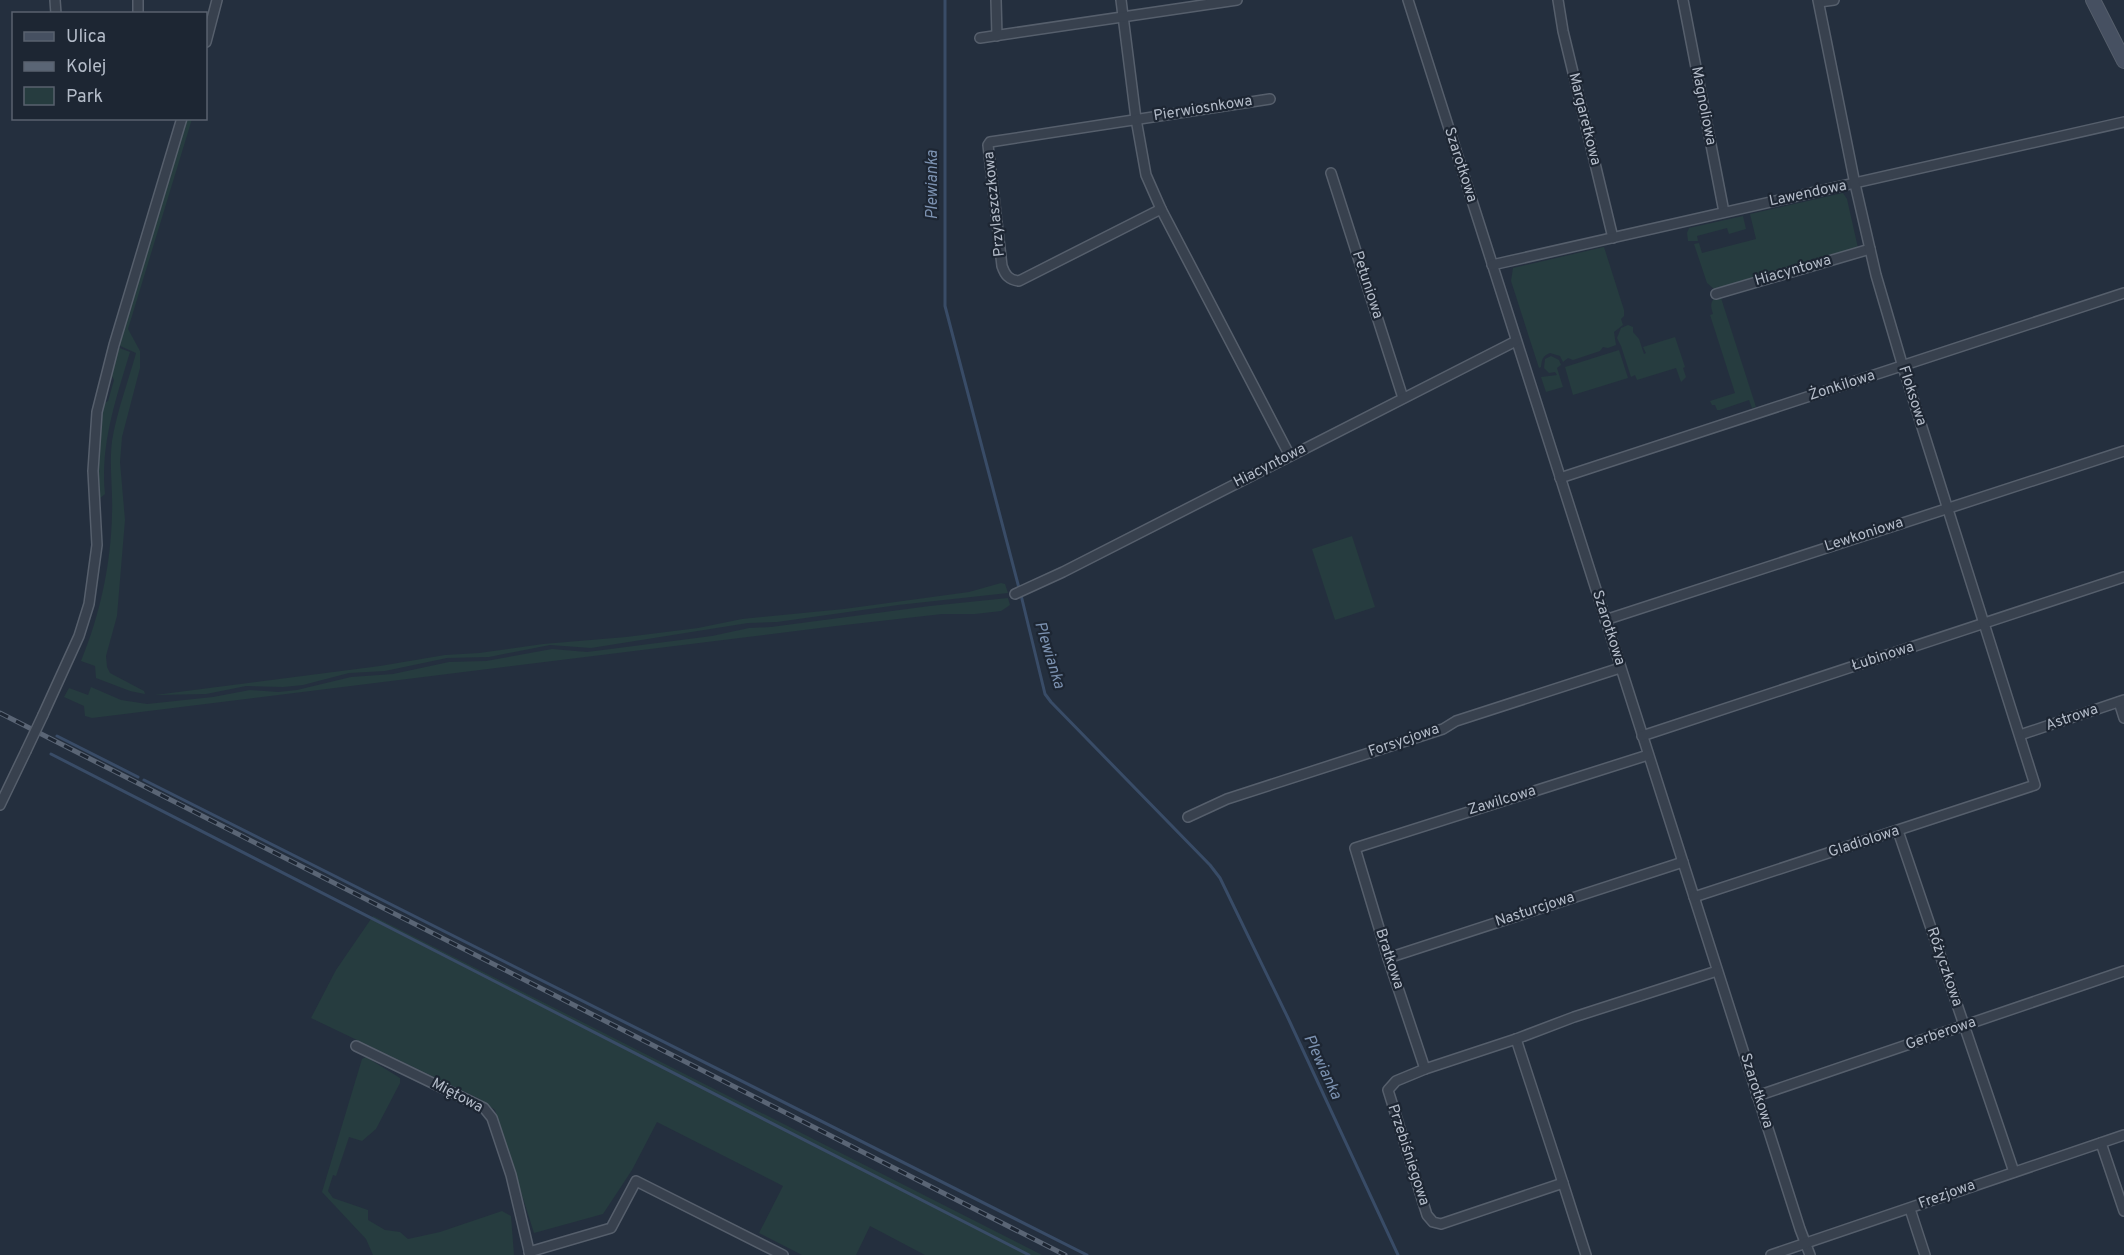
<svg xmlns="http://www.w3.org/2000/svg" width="2124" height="1255" font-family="Overpass,sans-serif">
<rect width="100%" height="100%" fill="#242f3e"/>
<g fill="#263c3f">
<path d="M186 119H192L128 329 140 351V368L122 437 120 462 125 520 117 616 106 656 107 667 110 673 144 691 145 694 130 691 96 678 95 666 81 661C100 615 111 564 112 514 113 489 109 466 112 441 117 411 128 382 136 353L118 345Z"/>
<path d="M1843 193 1847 199 1858 248 1714 289 1707 283 1694 244 1699 243 1702 253 1756 239 1750 214Z"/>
<path d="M1743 216 1746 229 1729 234 1727 228 1697 236 1698 241H1688L1687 233 1689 228Z"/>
<path d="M1604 247 1624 310V316L1621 319 1623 325 1614 332 1616 345 1608 348 1603 347 1600 351 1573 360 1568 358 1563 362 1560 356 1550 353C1542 356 1542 360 1541 367L1539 368 1511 281 1513 268Z"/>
<path d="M1717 297V299L1721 298 1756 407 1752 408 1749 400 1720 410H1717L1715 405H1712L1710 401 1735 393 1710 315 1713 314C1711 307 1709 301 1717 297Z"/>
<path d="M1628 325 1633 327V332L1639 339 1644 354 1646 353 1643 347 1675 337 1685 367 1683 368 1686 377 1681 382 1676 368 1637 380 1635 375 1631 377 1621 346 1617 338 1621 328Z"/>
<path d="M117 347 130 352C116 399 100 444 105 494L99 499C97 466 98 436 103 404L108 401 114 380 111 374Z"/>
<path d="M1619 350 1628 378 1573 395 1565 367Z"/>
<path d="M1551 356 1559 360 1561 365 1557 368 1563 387 1546 392 1541 377 1557 375 1555 372 1549 373 1544 368 1545 359Z"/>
<path d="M1352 536 1375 607 1335 620 1312 549Z"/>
<path d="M1001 583 1005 584 1008 593 898 605 777 622 748 623 591 648 550 645 489 657 447 658 385 671 349 673 303 685 283 687 246 686 206 694 155 695 380 666 445 655 479 653 543 644 626 637 698 628 742 619 844 609 969 592Z"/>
<path d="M1008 598 1010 605 1001 611 975 614H942L836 626 92 718 85 716 84 706 64 697 69 688 88 695 91 687 121 700 147 704 213 697 250 690 278 692 297 690 351 677 393 674 449 662 486 661 552 649 587 652 712 636 749 628 771 627 930 606Z"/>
<path d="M373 916 1042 1255H925L870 1226 856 1255H802L759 1233 783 1186 657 1122 632 1170 603 1214 534 1233 495 1110 480 1099 311 1018 336 970Z"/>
<path d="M366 1057 400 1078V1083L376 1129 362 1141 349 1137 336 1176 333 1175 328 1191 333 1198 368 1210V1220L385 1230 400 1232 408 1239 440 1232 502 1211 511 1216 514 1255H373L366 1239 322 1192 362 1059Z"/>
</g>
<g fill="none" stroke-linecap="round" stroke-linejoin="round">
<g stroke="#394c67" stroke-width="3">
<path d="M945 0V306L1019 588"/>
<path d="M1021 595 1045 694 1051 702 1210 865 1220 878 1288 1018 1398 1255"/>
<path d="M57 736 138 777"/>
<path d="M51 754 1029 1255"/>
<path d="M144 780 1087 1255"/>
</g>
<defs>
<g id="street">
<path d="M55 0 56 14"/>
<path d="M138 0V14"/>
<path d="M996 0 997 36"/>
<path d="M1121 0 1136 119 1146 175 1161 209 1290 456"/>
<path d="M1408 0 1800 1229 1810 1255"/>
<path d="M1558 0 1563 31 1613 238"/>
<path d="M1683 0 1724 212"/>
<path d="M1819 2 1834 0"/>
<path d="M980 38 1237 0"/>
<path d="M206 42 217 0"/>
<path d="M1331 173 1403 398"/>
<path d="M1161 209 1019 281C1009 280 1005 275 1002 266L988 145 990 142 1270 99"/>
<path d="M1492 265 2124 122"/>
<path d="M1716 294 1870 249"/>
<path d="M1560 478 2124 293"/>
<path d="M1015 594 1063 572 1516 341"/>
<path d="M1605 620 2124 451"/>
<path d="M2119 702 2124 718"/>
<path d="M43 715 79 636 89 604 97 545 93 471 97 412 114 345 182 118"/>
<path d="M2020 735 2124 700"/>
<path d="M1642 736 2124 577"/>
<path d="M0 805 26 751"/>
<path d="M1188 817 1227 799 1443 729 1456 721 1620 668"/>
<path d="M1898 831 2014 1172"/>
<path d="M1694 897 2035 785 1903 367 1876 275 1855 184 1818 0"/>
<path d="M1388 958 1683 862"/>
<path d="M1516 1039 1563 1183"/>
<path d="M356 1046 484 1108 492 1118 511 1175 530 1255"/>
<path d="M1425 1069 1388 958 1355 848 1648 755"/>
<path d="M1757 1096 2124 971"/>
<path d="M2101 1143 2124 1211"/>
<path d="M1910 1209 1925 1255"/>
<path d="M529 1252 611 1228 636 1181 783 1255"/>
<path d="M1586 1255 1563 1183 1441 1224 1433 1222 1427 1215 1388 1090 1396 1081 1425 1069 1516 1039 1574 1017 1717 971"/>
<path d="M1771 1255 2124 1135"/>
</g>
<path id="secondary" d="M2093 0 2124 61"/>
</defs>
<use href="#street" stroke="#565f6c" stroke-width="12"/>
<use href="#secondary" stroke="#565f6c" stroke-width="16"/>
<use href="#street" stroke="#38414e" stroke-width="9"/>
<use href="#secondary" stroke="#465061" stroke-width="14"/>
<defs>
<path id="rail" d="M0 713 1065 1255"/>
</defs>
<use href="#rail" stroke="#5a6575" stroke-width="5"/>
<use href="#rail" stroke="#1d2633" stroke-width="3" stroke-dasharray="9" stroke-linecap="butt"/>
<defs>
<path id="street-bridge" d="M26 751 43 715"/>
</defs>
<use href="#street-bridge" stroke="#565f6c" stroke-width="12" stroke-linecap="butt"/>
<use href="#street-bridge" stroke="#38414e" stroke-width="9"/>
</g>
<g text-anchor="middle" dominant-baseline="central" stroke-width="4.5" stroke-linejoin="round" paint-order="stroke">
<g font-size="15" fill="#b4bcc9" stroke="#1d2633">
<text transform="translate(1703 106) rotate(79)">Magnoliowa</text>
<text transform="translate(1203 109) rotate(-9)">Pierwiosnkowa</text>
<text transform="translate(1584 119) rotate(76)">Margaretkowa</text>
<text transform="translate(1460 165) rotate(72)">Szarotkowa</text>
<text transform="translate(1808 194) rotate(-12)">Lawendowa</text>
<text transform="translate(995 204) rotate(-96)">Przylaszczkowa</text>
<text transform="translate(1793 271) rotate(-16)">Hiacyntowa</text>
<text transform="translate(1367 285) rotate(72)">Petuniowa</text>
<text transform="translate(1842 386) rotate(-18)">Żonkilowa</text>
<text transform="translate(1912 396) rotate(72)">Floksowa</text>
<text transform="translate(1270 466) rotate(-27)">Hiacyntowa</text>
<text transform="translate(1864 535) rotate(-18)">Lewkoniowa</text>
<text transform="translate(1608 628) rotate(72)">Szarotkowa</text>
<text transform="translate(1883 657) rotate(-18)">Łubinowa</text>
<text transform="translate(2072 718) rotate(-19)">Astrowa</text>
<text transform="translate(1404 741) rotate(-19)">Forsycjowa</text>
<text transform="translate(1502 801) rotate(-17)">Zawilcowa</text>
<text transform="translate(1864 842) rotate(-18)">Gladiolowa</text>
<text transform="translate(1535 910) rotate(-18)">Nasturcjowa</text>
<text transform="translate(1389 959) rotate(72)">Bratkowa</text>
<text transform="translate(1944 967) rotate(71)">Różyczkowa</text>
<text transform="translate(1941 1034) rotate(-19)">Gerberowa</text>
<text transform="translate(1756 1091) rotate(72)">Szarotkowa</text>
<text transform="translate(457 1096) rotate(28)">Miętowa</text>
<text transform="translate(1408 1155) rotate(72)">Przebiśniegowa</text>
<text transform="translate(1947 1195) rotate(-20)">Frezjowa</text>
</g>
<g font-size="16" font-style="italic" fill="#7c92b1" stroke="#1d2633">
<text transform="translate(933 185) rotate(-90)">Plewianka</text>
<text transform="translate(1049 655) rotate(73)">Plewianka</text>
<text transform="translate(1322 1067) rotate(65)">Plewianka</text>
</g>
</g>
<rect x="12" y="12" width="195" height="108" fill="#1d2633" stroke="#59626f" stroke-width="1.5"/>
<rect x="24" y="32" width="30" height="9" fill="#465061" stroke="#59626f" stroke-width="1.5"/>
<text x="66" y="42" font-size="18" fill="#b4bcc9">Ulica</text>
<rect x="24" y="62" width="30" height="9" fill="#5a6575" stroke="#59626f" stroke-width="1.5"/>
<text x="66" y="72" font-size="18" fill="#b4bcc9">Kolej</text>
<rect x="24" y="87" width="30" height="18" fill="#263c3f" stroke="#59626f" stroke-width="1.5"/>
<text x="66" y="102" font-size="18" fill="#b4bcc9">Park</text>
</svg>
